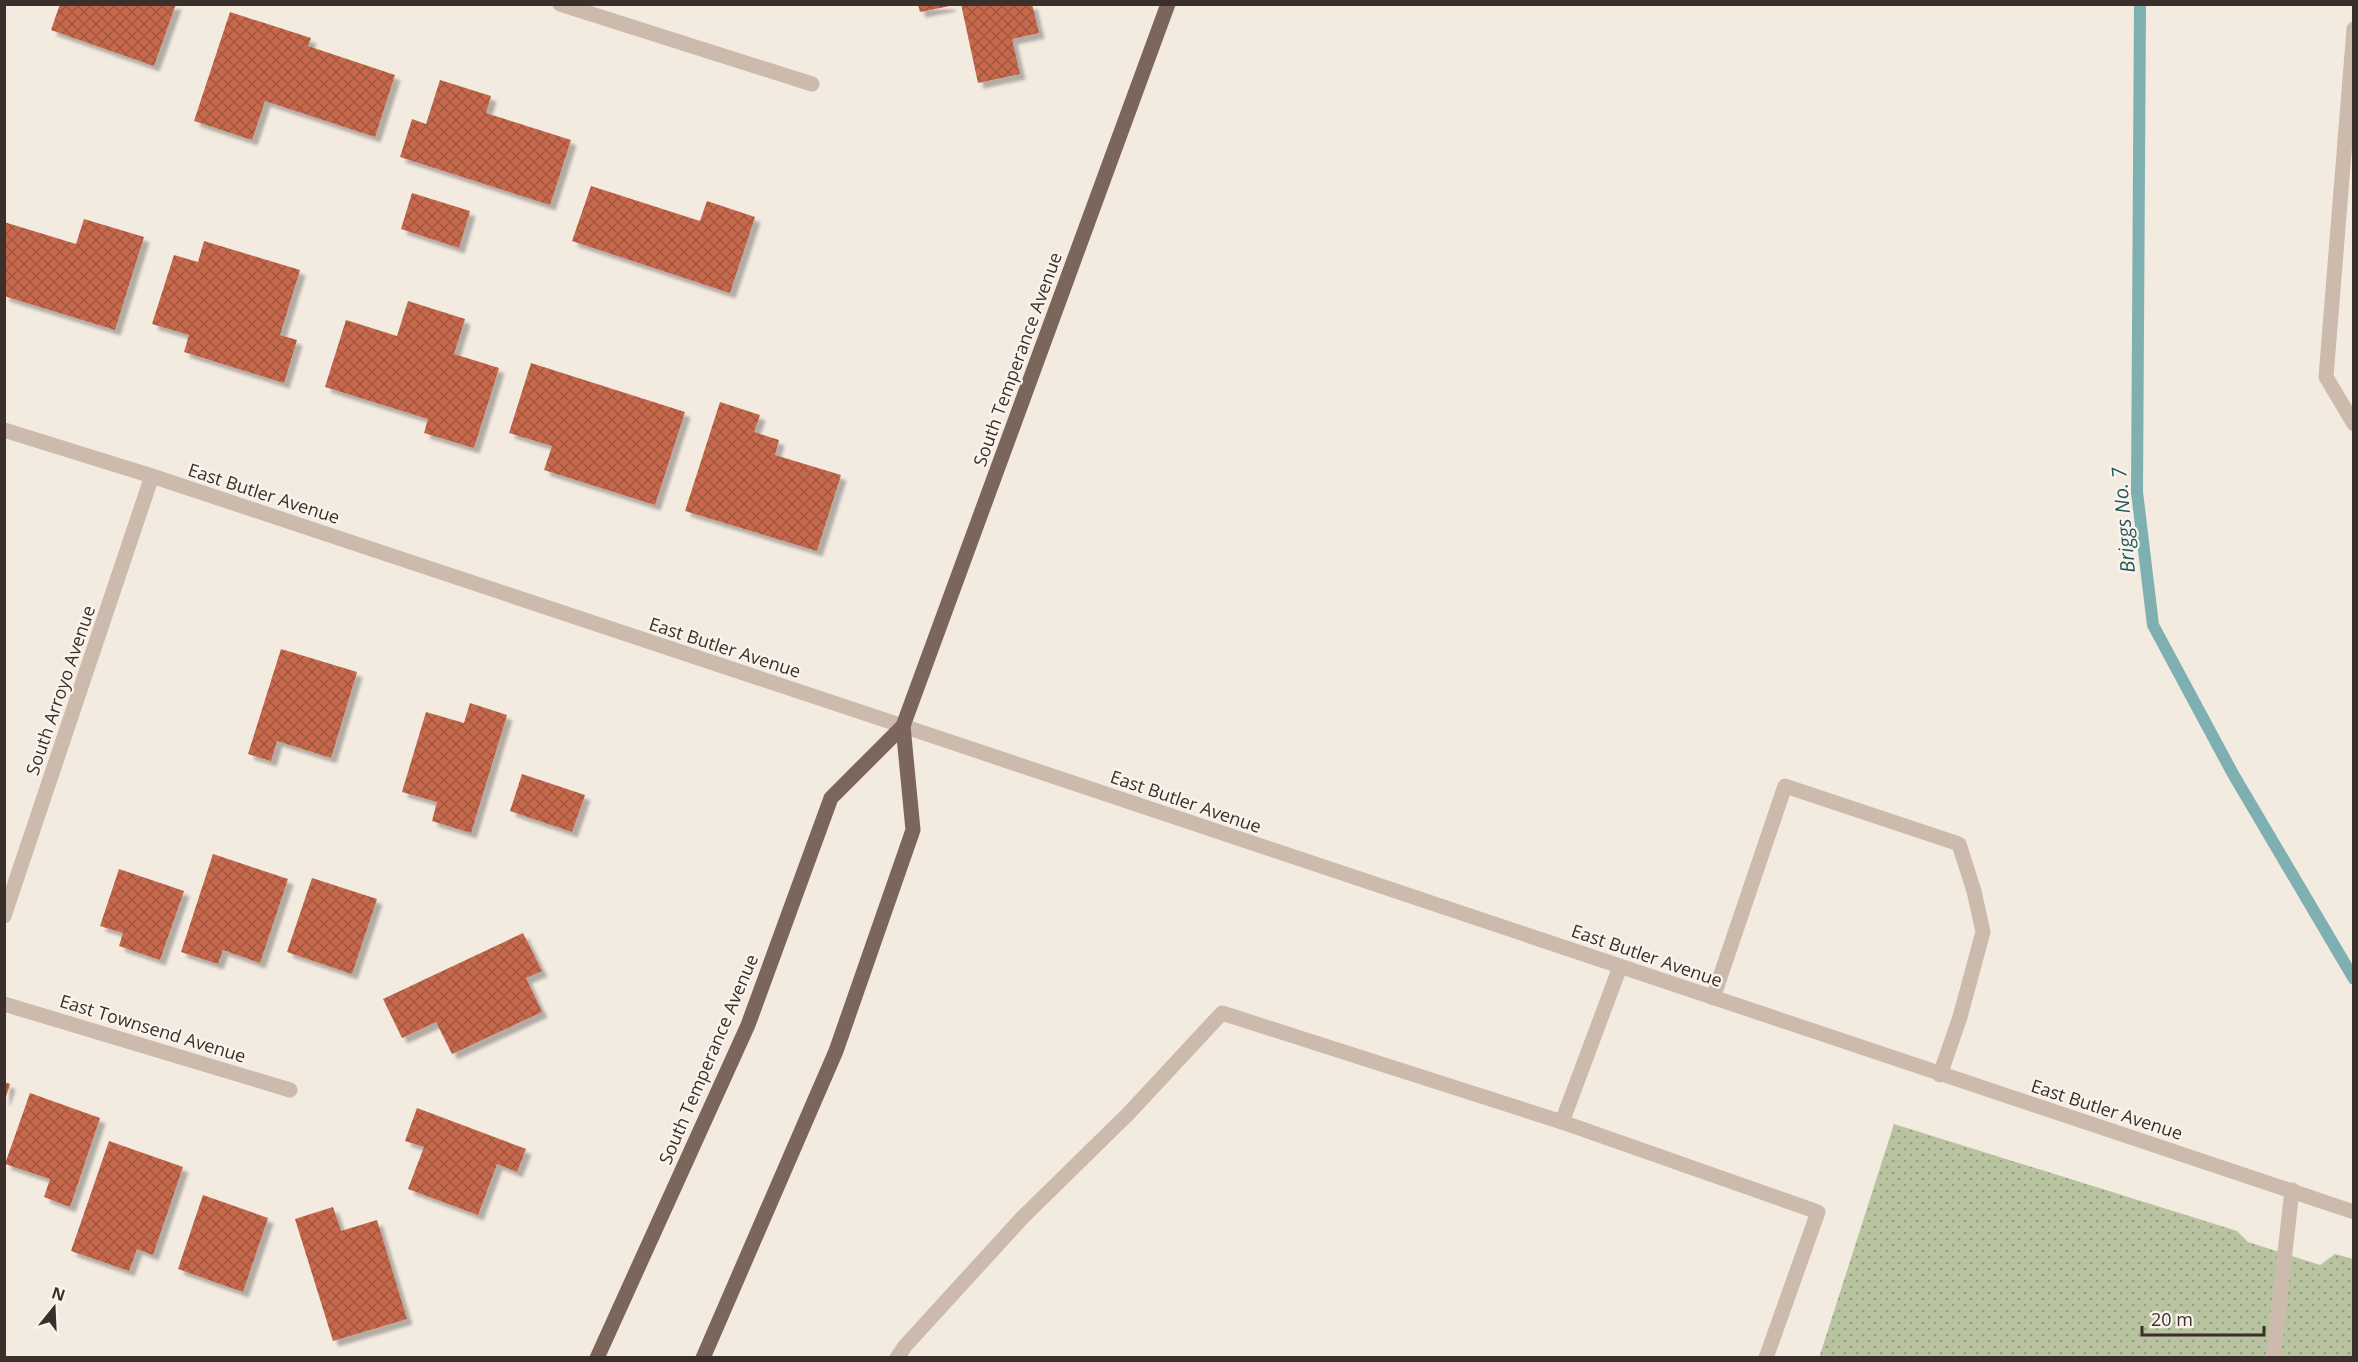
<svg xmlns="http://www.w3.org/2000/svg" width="2358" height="1362" font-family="'Open Sans',sans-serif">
<defs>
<pattern id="grass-dots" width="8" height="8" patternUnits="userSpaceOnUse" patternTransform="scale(1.5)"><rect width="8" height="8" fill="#b8c3a0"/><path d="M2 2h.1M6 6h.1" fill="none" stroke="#979f83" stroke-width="1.8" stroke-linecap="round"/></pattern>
<pattern id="building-cross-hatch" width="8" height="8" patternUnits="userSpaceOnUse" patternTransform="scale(1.5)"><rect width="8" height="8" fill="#c6684c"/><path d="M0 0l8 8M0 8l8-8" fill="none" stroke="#a2563f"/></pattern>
<filter id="shadow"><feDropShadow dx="5.5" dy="5.5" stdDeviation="1.5" flood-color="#0004"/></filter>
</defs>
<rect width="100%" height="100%" fill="#f3eae0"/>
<path fill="url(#grass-dots)" d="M1894 1124 2237 1231 2248 1242 2320 1265 2335 1254 2353 1259V1357L1819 1358Z"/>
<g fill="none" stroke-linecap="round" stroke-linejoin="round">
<path stroke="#7fb0b1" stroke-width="12" d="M2140 4 2137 492 2153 625 2233 774 2354 979"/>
</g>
<g fill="url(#building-cross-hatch)" filter="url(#shadow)">
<path d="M60 4H176L154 66 51 30Z"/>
<path d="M918 4H950V6L920 12Z"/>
<path d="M961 4H1032L1039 33 1012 39 1020 74 978 83Z"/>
<path d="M230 12 311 38 308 46 395 75 375 137 265 101 252 140 194 121Z"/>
<path d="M440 80 491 96 486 113 571 140 550 205 400 157 412 119 426 124Z"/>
<path d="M591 186 700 221 707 201 755 217 730 293 572 241Z"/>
<path d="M412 193 470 211 459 248 401 229Z"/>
<path d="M84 219 144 237 115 330 4 296V222L76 244Z"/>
<path d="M204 241 300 270 280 335 297 340 284 383 184 352 189 335 152 324 174 255 198 262Z"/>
<path d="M408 301 465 319 454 354 499 368 474 448 424 433 428 419 325 387 346 320 397 336Z"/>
<path d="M531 363 685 412 655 505 544 470 552 446 509 433Z"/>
<path d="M720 402 760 415 754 432 779 440 775 455 841 475 817 551 685 511Z"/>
<path d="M281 649 357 672 331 758 277 741 271 761 248 754Z"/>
<path d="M470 703 507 715 471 833 432 821 437 802 402 792 426 712 464 723Z"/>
<path d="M522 774 585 795 572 832 510 811Z"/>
<path d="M213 854 288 879 260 963 223 950 218 964 181 952Z"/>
<path d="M119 869 184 891 160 960 119 946 123 933 100 926Z"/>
<path d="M312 878 377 899 352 974 287 952Z"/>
<path d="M523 933 542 971 526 978 542 1012 452 1054 436 1022 402 1038 383 999Z"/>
<path d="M4 1082 10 1084 5 1100H4Z"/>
<path d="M30 1093 100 1118 70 1207 44 1197 50 1179 5 1164Z"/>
<path d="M417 1108 526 1149 517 1172 497 1164 478 1215 408 1189 424 1147 405 1141Z"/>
<path d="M109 1141 183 1167 153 1255 137 1249 129 1271 71 1251Z"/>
<path d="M203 1195 268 1218 243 1292 178 1269Z"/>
<path d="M333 1207 341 1231 377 1220 407 1319 333 1341 295 1219Z"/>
</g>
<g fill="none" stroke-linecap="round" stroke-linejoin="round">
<g stroke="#ccbaac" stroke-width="15">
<path d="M560 4 812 84"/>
<path d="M2354 29 2326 377 2354 424"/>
<path d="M4 430 152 476 903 726 2354 1212"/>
<path d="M4 916 152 476"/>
<path d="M1713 998 1785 786 1959 844 1974 891 1983 932 1960 1017 1940 1075"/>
<path d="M4 1004 290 1090"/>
<path d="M1562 1122 1818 1212 1766 1358"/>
<path d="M897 1358 905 1346 1022 1218 1129 1113 1222 1013 1562 1122 1620 967"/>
<path d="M2273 1358 2292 1190"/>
</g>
<g stroke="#7c665c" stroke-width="15">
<path d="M597 1358 748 1025 831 798 903 726 1168 4"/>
<path d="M703 1358 836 1051 913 830 903 726"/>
</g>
</g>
<g text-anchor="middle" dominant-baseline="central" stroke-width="4.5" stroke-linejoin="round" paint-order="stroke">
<g font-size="18" fill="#3a2f2b" stroke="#fbf4ed">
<text transform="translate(1017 359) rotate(-70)">South Temperance Avenue</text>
<text transform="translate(264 493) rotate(18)">East Butler Avenue</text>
<text transform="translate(725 647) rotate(18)">East Butler Avenue</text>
<text transform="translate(60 690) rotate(-71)">South Arroyo Avenue</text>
<text transform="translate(1186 801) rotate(19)">East Butler Avenue</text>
<text transform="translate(1647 955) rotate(19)">East Butler Avenue</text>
<text transform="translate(153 1028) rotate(17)">East Townsend Avenue</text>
<text transform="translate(708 1059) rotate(-67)">South Temperance Avenue</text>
<text transform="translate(2107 1109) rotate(18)">East Butler Avenue</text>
</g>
<g font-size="20" font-style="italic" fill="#1f595d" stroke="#fbf4ed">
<text transform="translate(2123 520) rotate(-95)">Briggs No. 7</text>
</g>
</g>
<rect width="2358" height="1362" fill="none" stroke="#3a2f2b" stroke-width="12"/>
<g transform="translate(54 1308) rotate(18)" stroke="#fbf4ed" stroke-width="4.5" paint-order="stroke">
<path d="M0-4.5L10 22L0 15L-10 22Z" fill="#3a2f2b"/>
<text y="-9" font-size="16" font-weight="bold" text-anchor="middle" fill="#3a2f2b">N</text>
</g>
<path d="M2142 1326v9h122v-9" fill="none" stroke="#3a2f2b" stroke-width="3"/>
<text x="2151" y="1326" font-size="18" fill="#3a2f2b" stroke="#fbf4ed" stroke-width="4.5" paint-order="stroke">20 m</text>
</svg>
